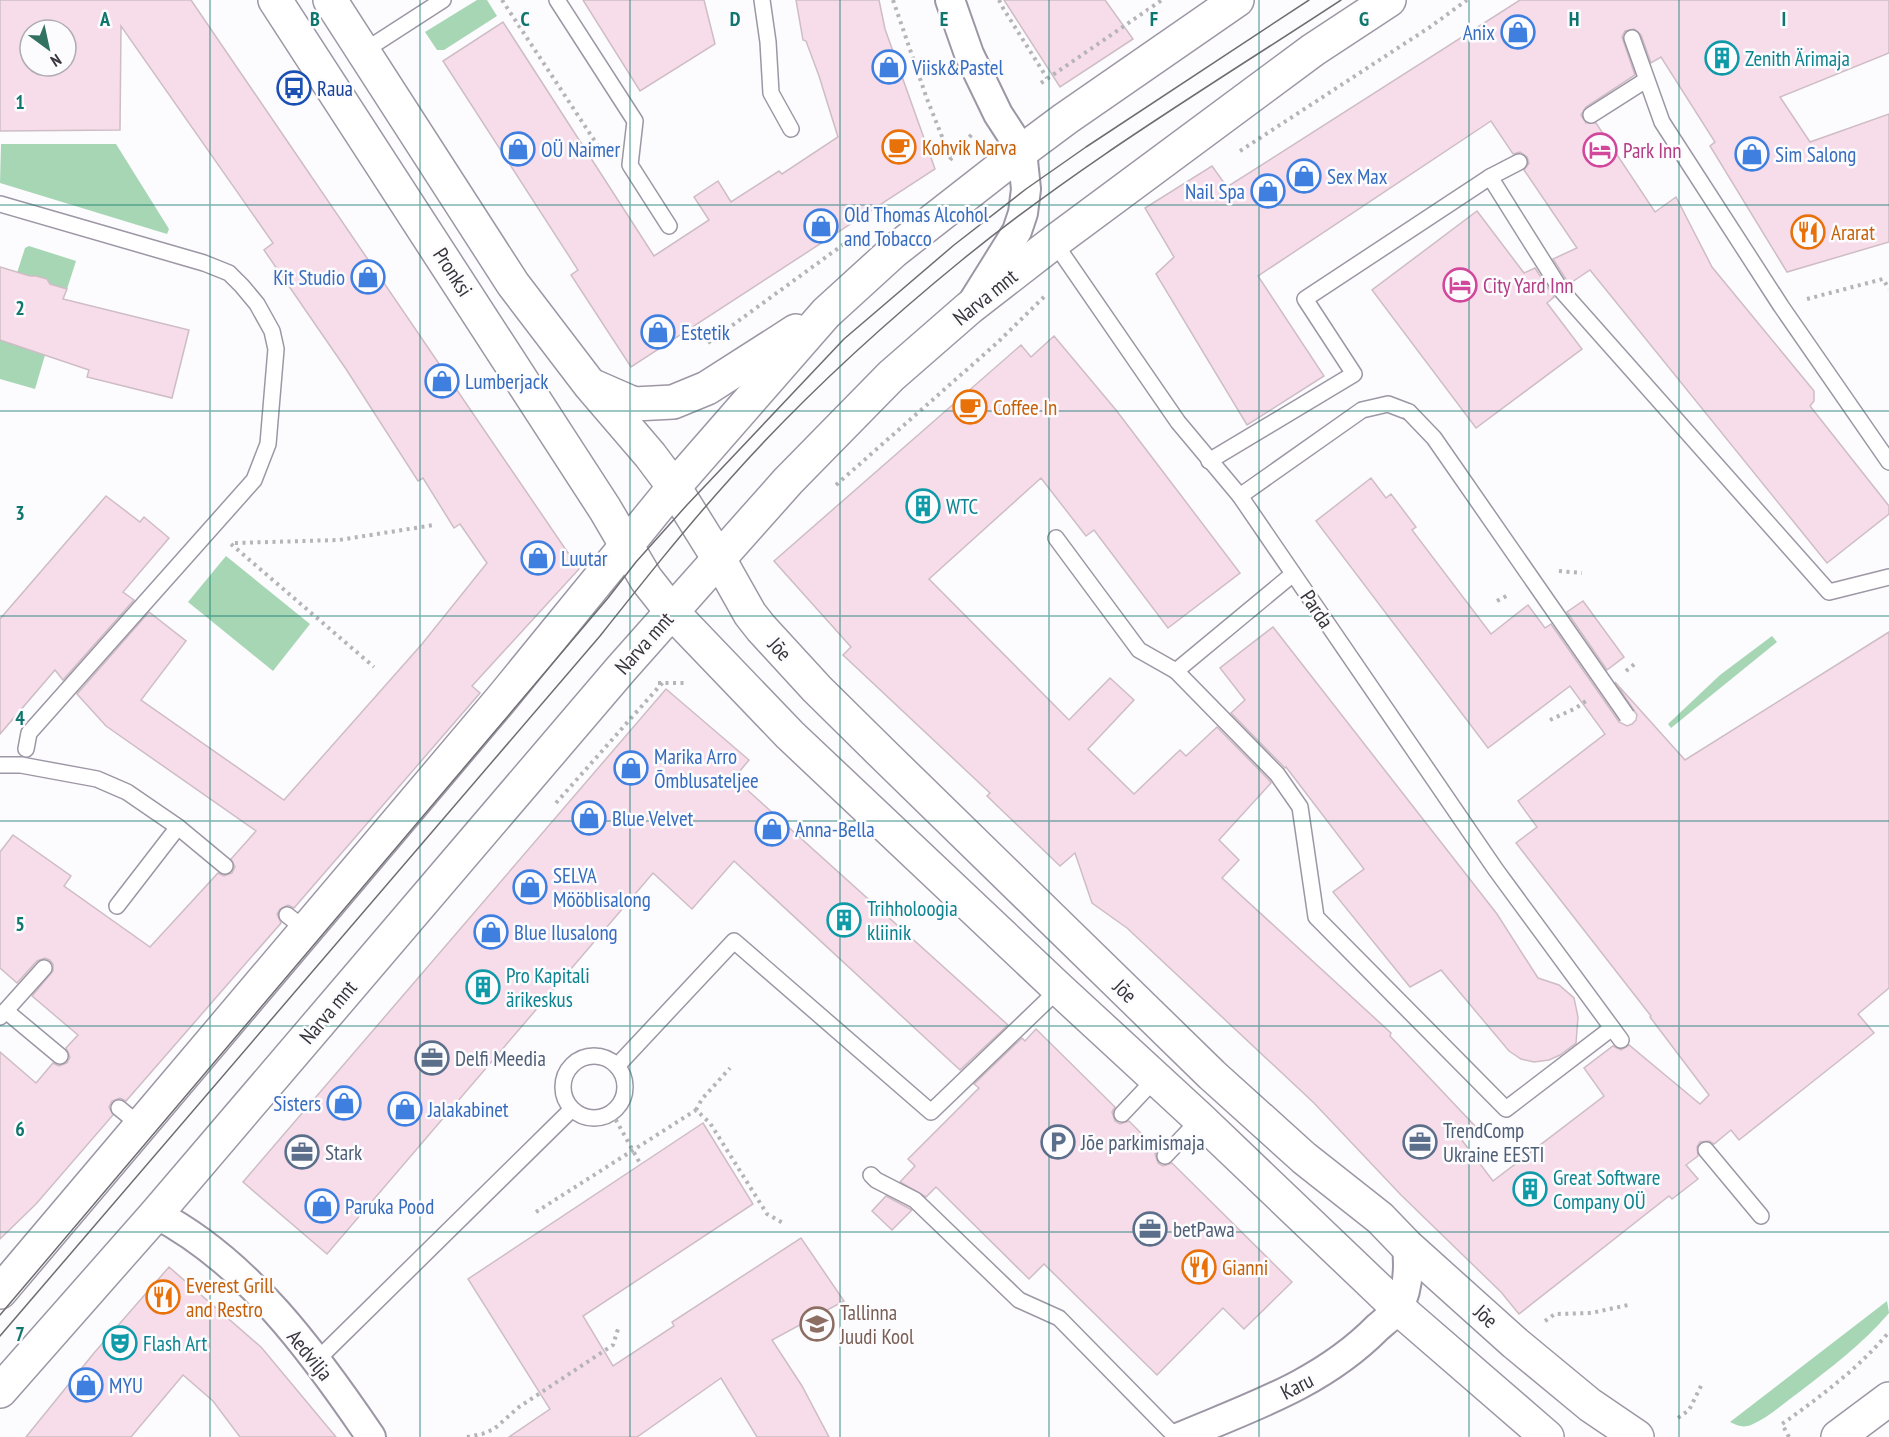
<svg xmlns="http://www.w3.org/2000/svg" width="1889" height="1437" font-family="'PT Sans Narrow',sans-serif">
<rect width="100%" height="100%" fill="#fcfbfe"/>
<g fill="#a7d6b4">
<path d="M477 0H487L497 16 444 50H437L425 32Z"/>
<path d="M1 144H116L169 229 167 234 0 183Z"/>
<path d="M29 246 76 261 67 289 50 284 47 279 17 273 25 248Z"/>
<path d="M0 340 45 355 35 389 0 379Z"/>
<path d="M226 556 310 624 273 671 188 602Z"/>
<path d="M1772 636 1777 642 1671 728 1668 724 1720 675Z"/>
<path d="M1887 1301 1889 1313C1863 1344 1830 1368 1798 1393 1784 1403 1768 1418 1751 1425 1743 1428 1738 1426 1730 1422Z"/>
</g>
<g fill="#f7ddea" stroke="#cebdc5" stroke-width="1.5" fill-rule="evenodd">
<path d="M0 0H191L579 569 472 686 480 693 294 908 288 905 280 909 277 914 281 923 126 1101 120 1098 112 1101 109 1107 113 1115 36 1204 0 1239V1052L36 1083 53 1063 59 1066 67 1063 70 1057 66 1048 78 1035 32 996 53 971V964L50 960 45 958 37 961 17 983 0 968V852L13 835 71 876 64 886 150 947 218 873 224 876 232 873 235 867 231 859 256 831 106 726 77 694 149 612 186 641 141 700 284 800 422 644 487 563 460 524 454 528 423 478 418 481 346 369 264 250 273 243 121 26 120 130 0 131ZM30 30H66V66H30Z"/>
<path d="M583 0H704L715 44 640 91Z"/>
<path d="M796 0H879L885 29 935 169 631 367 571 275 578 270 443 61 503 22 654 256 709 220 694 197 718 181 731 202 779 171 782 174 838 137 819 76 806 41 803 40Z"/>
<path d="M1004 0H1105L1133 39 1060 87Z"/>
<path d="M1520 0H1889V53L1780 97 1810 142 1889 114V242L1787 272 1710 146 1715 142 1661 57 1651 63 1641 35 1634 29 1625 31 1622 37 1635 75 1586 107 1581 115 1586 123H1596L1655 212 1676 197 1712 267 1814 391V401L1810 406 1889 506V514L1827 563 1590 270 1569 284 1553 259 1577 248 1524 170 1529 163 1527 157 1520 152 1513 154 1491 121 1258 276 1324 376 1247 425 1156 274 1174 257 1145 208 1212 166 1227 187Z"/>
<path d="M1477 211 1524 273 1535 268 1554 297 1547 303 1582 349 1476 428 1372 290Z"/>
<path d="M0 267 30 276H36L47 279 50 284 67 289 63 299 189 330 172 398 87 377 89 370 0 340Z"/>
<path d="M1054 336 1116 410 1240 573 1168 628 1094 530 1086 536 1041 478 929 579 1069 720 1110 678 1134 700 1088 749 1134 794 1180 750 1186 756 1217 727 1269 780 1271 783 1219 840 1239 860 1222 878 1391 1033 1390 1036 1475 1126 1461 1139 1493 1181 1604 1096 1584 1068 1613 1046 1621 1050 1629 1045 1700 1104 1709 1095 1650 1017 1651 1016 1516 843 1537 827 1518 801 1605 734 1570 686 1488 748 1316 521 1371 478 1386 498 1391 494 1416 527 1412 530 1491 634 1528 605 1545 628 1551 624 1619 722 1627 726 1632 724 1636 720 1637 715 1615 682 1685 760 1889 632V988L1858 1014 1874 1033 1739 1140 1731 1130 1714 1144 1709 1141 1700 1142 1697 1147 1698 1156 1686 1165 1698 1179 1672 1199 1669 1196 1519 1314 1501 1292 1401 1195 1314 1103 1127 928 1092 903 1075 853 1060 866 987 796 990 793 843 655 851 647 774 561 1021 345 1031 357Z"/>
<path d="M106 496 140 522 144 517 169 538 123 592 134 600 63 680 55 670 0 734V619Z"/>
<path d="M1583 601 1624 657 1607 670 1567 612Z"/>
<path d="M1273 627 1497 914 1538 978 1559 985 1574 998 1578 1017 1576 1043 1560 1055 1549 1060 1534 1062 1521 1059 1509 1051 1441 970 1410 987 1333 892 1364 869 1286 767 1285 768 1231 713 1245 700 1220 668Z"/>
<path d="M666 689 749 760 734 778 1008 1025 960 1070 734 861 692 909 653 873 327 1254 243 1182Z"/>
<path d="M1036 1029 1115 1107 1112 1112 1115 1121 1120 1124 1129 1121 1158 1150 1155 1154 1158 1163 1163 1166 1172 1163 1292 1282 1244 1329 1223 1308 1157 1375 1044 1264 1029 1279 936 1187 926 1197 900 1182 915 1166 908 1159 979 1088 974 1084 1022 1038 1025 1041Z"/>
<path d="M703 1123 753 1204 583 1316 613 1366 674 1326 672 1322 801 1238 844 1301 772 1340 802 1386 829 1437H757L721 1378 637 1437H509L550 1409 468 1279Z"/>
<path d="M886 1196 912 1210 892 1230 872 1211Z"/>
<path d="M169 1267 261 1347 336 1437H240L213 1401 183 1375 131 1437H26L94 1353Z"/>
</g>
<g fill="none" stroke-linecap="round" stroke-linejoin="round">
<defs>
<g id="lane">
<path d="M557 0 635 121 630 165 669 226"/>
<path d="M762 0 768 42 771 93 791 129"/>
<path d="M1632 38 1662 122 1781 306 1889 462"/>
<path d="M364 51 443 0"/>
<path d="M1591 115 1646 80"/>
<path d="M1490 177 1519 162"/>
<path d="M0 204 204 263 229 273 242 286 257 304 272 331 276 349 268 444 254 480 29 733 26 749"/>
<path d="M1054 242 1178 422 1240 496 1496 870 1621 1040"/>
<path d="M1209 461 1354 374 1305 299 1490 177 1561 290 1829 592 1889 577"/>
<path d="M1240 496 1362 410 1388 404 1409 412"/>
<path d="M1056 538 1139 650 1176 671"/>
<path d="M1293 574 1176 671 1277 774 1300 807 1316 917 1506 1109 1612 1028"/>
<path d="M0 765H21L97 779 127 792 178 827 225 866"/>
<path d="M117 906 178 827"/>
<path d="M287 915 306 930"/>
<path d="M6 1011 60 1056"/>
<path d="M0 1017 44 968"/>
<circle cx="594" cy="1087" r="31"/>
<path d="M617 1066 734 941 931 1112 1059 989"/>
<path d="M119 1108 141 1126"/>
<path d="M1122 1114 1156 1078"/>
<path d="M1706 1150 1761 1216"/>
<path d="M1165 1156 1200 1119"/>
<path d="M871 1175 876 1180 915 1200 1019 1300 1059 1318 1176 1437"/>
<path d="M317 1360 571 1110"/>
</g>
<g id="street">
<path d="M950 0 969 54 998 114 1022 151 1026 189 1023 213 1017 231 974 300"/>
<path d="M156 1214C248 1262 314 1353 371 1437"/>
<path d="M1180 1437C1251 1407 1322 1384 1378 1327 1384 1322 1393 1315 1398 1308 1409 1290 1409 1266 1407 1246"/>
</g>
<g id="secondary">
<path d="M275 0 605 509 646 579 672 612 790 735 1059 989 1200 1119 1398 1308 1547 1437"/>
<path d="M330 0 513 284 590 385 650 455 674 487 719 559 750 614 761 628 817 689 887 758 1212 1075 1304 1158 1380 1218 1407 1246 1515 1343 1590 1405 1637 1437"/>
<path d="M595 387 634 404 673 402 707 388 796 331"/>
<path d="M0 1292 503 697 674 487 826 313 894 251 1022 151 1065 119 1237 0"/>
<path d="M0 1391 156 1214 621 669 788 481 891 376 969 308 1054 242 1313 50 1389 0"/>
<path d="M1838 1437 1889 1399"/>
</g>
</defs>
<use href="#lane" stroke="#9d97a5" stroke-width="18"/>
<use href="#street" stroke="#9d97a5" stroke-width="32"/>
<use href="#secondary" stroke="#9d97a5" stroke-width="36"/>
<g stroke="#b5b4b8" stroke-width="4" stroke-dasharray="3 4.5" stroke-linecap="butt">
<path d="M502 0 604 155"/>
<path d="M893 0 927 99 951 159"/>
<path d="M999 0 1003 8 1047 78"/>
<path d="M1041 83 1162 0"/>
<path d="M1240 151 1430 27 1467 0"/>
<path d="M950 160 972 134"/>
<path d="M1807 299 1883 279 1889 289"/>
<path d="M708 343 855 236"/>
<path d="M836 485 997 343 1046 295"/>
<path d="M235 543 339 540 434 525"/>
<path d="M231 544 374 667"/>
<path d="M1559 571 1582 573"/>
<path d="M1497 601 1510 594"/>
<path d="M1626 671 1637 662"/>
<path d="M658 683H684"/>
<path d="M1550 720 1576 708 1586 701"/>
<path d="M556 803 664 681"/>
<path d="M696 1110 702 1099 730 1068"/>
<path d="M612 1113 641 1165"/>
<path d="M536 1212 696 1110 710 1123 767 1214 783 1223"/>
<path d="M1545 1321 1555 1314 1591 1313 1628 1305"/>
<path d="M1678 1418 1689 1410 1703 1382"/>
<path d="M467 1437 482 1434 494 1429 519 1407 613 1345 618 1329"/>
<path d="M1789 1437 1782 1424C1820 1397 1859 1368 1889 1332"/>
</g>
<use href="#lane" stroke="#fff" stroke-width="15"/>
<use href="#street" stroke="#fff" stroke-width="28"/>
<use href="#secondary" stroke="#fff" stroke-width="33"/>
<g stroke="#6f6d72" stroke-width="1.5">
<path d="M0 1315 608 598 636 562 686 506 844 339 954 245 1026 189 1086 147 1309 0"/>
<path d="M0 1336 600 636C642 583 684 530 729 480 799 401 880 327 962 260 1081 163 1213 84 1341 0"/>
</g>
<defs>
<path id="lane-bridge" d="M1409 412 1434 438 1627 716"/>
</defs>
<use href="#lane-bridge" stroke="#9d97a5" stroke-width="18" stroke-linecap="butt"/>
<use href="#lane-bridge" stroke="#fff" stroke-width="15"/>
</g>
<path fill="none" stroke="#0f766e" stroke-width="1.5" stroke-opacity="0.55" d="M210 0V1437M420 0V1437M630 0V1437M840 0V1437M1049 0V1437M1259 0V1437M1469 0V1437M1679 0V1437M0 205H1889M0 411H1889M0 616H1889M0 821H1889M0 1026H1889M0 1232H1889"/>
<defs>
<symbol id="shop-ring" viewBox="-11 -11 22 22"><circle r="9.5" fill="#fcfbfe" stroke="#3f7fe0" stroke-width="1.5"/><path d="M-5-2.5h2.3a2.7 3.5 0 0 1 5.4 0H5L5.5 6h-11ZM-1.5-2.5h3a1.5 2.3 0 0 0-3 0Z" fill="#3f7fe0"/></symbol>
<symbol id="building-ring" viewBox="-11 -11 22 22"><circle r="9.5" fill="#fcfbfe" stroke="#0f9aa8" stroke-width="1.5"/><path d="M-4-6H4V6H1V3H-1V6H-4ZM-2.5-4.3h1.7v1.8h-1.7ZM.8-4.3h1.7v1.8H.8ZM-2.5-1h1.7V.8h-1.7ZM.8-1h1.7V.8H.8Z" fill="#0f9aa8"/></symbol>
<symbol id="bus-ring" viewBox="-11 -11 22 22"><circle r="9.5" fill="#fcfbfe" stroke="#1a4fb4" stroke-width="1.5"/><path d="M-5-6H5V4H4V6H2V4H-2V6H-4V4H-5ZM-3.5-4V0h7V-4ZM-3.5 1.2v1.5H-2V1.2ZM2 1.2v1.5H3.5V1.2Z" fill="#1a4fb4"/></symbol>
<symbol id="cafe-ring" viewBox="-11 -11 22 22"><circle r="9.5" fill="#fcfbfe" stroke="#e8710a" stroke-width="1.5"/><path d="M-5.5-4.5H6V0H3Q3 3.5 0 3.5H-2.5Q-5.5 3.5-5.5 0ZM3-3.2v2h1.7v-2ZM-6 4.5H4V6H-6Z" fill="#e8710a"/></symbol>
<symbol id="hotel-ring" viewBox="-11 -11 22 22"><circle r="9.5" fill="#fcfbfe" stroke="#d1479c" stroke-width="1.5"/><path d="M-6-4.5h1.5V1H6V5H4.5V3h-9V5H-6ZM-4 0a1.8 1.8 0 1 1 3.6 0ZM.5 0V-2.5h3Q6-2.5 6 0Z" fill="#d1479c"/></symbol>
<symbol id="restaurant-ring" viewBox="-11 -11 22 22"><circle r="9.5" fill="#fcfbfe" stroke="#e8710a" stroke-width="1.5"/><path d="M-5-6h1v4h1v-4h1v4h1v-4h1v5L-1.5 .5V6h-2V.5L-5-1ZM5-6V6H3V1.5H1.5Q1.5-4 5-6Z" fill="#e8710a"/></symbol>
<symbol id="office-ring" viewBox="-11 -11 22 22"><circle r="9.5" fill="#fcfbfe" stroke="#5c6f8a" stroke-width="1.5"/><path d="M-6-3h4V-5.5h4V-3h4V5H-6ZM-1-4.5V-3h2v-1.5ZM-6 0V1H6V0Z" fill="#5c6f8a"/></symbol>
<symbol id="parking-ring" viewBox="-11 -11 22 22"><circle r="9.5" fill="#fcfbfe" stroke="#5c6f8a" stroke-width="1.5"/><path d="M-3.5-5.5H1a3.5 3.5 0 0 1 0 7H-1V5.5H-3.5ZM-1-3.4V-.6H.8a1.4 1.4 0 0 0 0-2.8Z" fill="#5c6f8a"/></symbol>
<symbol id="school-ring" viewBox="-11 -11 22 22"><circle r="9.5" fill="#fcfbfe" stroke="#8d6e63" stroke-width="1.5"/><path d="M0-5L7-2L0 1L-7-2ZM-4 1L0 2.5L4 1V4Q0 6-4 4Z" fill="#8d6e63"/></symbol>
<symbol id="theatre-ring" viewBox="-11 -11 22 22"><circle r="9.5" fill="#fcfbfe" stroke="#0f9aa8" stroke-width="1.5"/><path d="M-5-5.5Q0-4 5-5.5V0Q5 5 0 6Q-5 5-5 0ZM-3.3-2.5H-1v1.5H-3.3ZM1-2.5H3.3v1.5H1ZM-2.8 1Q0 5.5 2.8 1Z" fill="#0f9aa8"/></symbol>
</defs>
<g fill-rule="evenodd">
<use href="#shop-ring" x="1499" y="13" width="38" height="38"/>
<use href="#building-ring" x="1703" y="39" width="38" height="38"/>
<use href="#shop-ring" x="870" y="48" width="38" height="38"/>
<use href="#bus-ring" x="275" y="69" width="38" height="38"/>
<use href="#cafe-ring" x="880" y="128" width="38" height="38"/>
<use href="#shop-ring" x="499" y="130" width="38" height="38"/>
<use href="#hotel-ring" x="1581" y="131" width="38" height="38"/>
<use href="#shop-ring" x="1733" y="135" width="38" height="38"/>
<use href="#shop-ring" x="1285" y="157" width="38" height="38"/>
<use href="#shop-ring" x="1249" y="172" width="38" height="38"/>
<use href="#shop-ring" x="802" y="207" width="38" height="38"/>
<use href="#restaurant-ring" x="1789" y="213" width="38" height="38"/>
<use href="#shop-ring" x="349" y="258" width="38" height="38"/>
<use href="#hotel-ring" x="1441" y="266" width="38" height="38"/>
<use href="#shop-ring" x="639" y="313" width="38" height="38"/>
<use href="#shop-ring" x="423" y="362" width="38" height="38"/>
<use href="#cafe-ring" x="951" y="388" width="38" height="38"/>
<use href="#building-ring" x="904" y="487" width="38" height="38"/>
<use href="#shop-ring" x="519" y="539" width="38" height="38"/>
<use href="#shop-ring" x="612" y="749" width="38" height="38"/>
<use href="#shop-ring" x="570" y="799" width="38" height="38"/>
<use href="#shop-ring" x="753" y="810" width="38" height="38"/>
<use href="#shop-ring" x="511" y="868" width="38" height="38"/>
<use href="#building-ring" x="825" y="901" width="38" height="38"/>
<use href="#shop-ring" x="472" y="913" width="38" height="38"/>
<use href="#building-ring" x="464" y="968" width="38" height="38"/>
<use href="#office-ring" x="413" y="1039" width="38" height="38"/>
<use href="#shop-ring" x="325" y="1084" width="38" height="38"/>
<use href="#shop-ring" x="386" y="1090" width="38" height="38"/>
<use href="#parking-ring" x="1039" y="1123" width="38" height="38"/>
<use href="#office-ring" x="1401" y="1123" width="38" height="38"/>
<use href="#office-ring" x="283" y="1133" width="38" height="38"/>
<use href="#building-ring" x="1511" y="1170" width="38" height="38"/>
<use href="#shop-ring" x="303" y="1187" width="38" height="38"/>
<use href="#office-ring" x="1131" y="1210" width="38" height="38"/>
<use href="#restaurant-ring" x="1180" y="1248" width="38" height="38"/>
<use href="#restaurant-ring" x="144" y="1278" width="38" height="38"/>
<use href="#school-ring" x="798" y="1305" width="38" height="38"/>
<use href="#theatre-ring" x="101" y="1324" width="38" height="38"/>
<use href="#shop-ring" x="67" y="1366" width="38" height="38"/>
</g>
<g text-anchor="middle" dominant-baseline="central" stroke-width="5" stroke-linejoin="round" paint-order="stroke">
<g font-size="21" fill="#366cbe" stroke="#fcfbfe" text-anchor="start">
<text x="1495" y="32" text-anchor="end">Anix</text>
<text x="912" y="67">Viisk&amp;Pastel</text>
<text x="541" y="149">OÜ Naimer</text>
<text x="1775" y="154">Sim Salong</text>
<text x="1327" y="176">Sex Max</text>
<text x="1245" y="191" text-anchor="end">Nail Spa</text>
<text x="844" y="214">Old Thomas Alcohol<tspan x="844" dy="24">and Tobacco</tspan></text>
<text x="345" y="277" text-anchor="end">Kit Studio</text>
<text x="681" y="332">Estetik</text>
<text x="465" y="381">Lumberjack</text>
<text x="561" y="558">Luutar</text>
<text x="654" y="756">Marika Arro<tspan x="654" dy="24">Õmblusateljee</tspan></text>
<text x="612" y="818">Blue Velvet</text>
<text x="795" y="829">Anna-Bella</text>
<text x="553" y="875">SELVA<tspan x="553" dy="24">Mööblisalong</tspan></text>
<text x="514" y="932">Blue Ilusalong</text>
<text x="321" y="1103" text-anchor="end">Sisters</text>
<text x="428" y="1109">Jalakabinet</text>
<text x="345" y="1206">Paruka Pood</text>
<text x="109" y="1385">MYU</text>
</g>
<g font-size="21" fill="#0d838f" stroke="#fcfbfe" text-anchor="start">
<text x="1745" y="58">Zenith Ärimaja</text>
<text x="946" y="506">WTC</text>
<text x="867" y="908">Trihholoogia<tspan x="867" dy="24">kliinik</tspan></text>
<text x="506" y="975">Pro Kapitali<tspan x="506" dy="24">ärikeskus</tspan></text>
<text x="1553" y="1177">Great Software<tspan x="1553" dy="24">Company OÜ</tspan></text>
<text x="143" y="1343">Flash Art</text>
</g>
<g font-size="21" fill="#164399" stroke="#fcfbfe" text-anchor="start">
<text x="317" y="88">Raua</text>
</g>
<g font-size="21" fill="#c56008" stroke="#fcfbfe" text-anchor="start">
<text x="922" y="147">Kohvik Narva</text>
<text x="1831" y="232">Ararat</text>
<text x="993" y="407">Coffee In</text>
<text x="1222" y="1267">Gianni</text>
<text x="186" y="1285">Everest Grill<tspan x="186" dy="24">and Restro</tspan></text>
</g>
<g font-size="21" fill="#b23c85" stroke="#fcfbfe" text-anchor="start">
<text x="1623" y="150">Park Inn</text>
<text x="1483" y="285">City Yard Inn</text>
</g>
<g font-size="21" fill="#38363c" stroke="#fcfbfe">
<text transform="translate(453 272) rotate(57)">Pronksi</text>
<text transform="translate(985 297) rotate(-39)">Narva mnt</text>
<text transform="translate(1317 609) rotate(56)">Parda</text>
<text transform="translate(644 643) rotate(-48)">Narva mnt</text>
<text transform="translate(780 649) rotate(47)">Jõe</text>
<text transform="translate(1125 991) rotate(44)">Jõe</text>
<text transform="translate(328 1012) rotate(-50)">Narva mnt</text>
<text transform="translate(1486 1316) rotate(42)">Jõe</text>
<text transform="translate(310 1355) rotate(51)">Aedvilja</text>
<text transform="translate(1297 1386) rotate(-27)">Karu</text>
</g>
<g font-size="21" fill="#4e5e75" stroke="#fcfbfe" text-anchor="start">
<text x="455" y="1058">Delfi Meedia</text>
<text x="1443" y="1130">TrendComp<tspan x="1443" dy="24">Ukraine EESTI</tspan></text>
<text x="1081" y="1142">Jõe parkimismaja</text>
<text x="325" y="1152">Stark</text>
<text x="1173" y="1229">betPawa</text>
</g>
<g font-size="21" fill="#785e54" stroke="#fcfbfe" text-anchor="start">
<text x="840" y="1312">Tallinna<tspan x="840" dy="24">Juudi Kool</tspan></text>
</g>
</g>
<g font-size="20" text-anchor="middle" font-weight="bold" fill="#0f766e" stroke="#fcfbfe" stroke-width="5" stroke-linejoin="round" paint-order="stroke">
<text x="105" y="26">A</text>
<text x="315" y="26">B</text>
<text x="525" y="26">C</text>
<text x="735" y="26">D</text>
<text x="944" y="26">E</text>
<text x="1154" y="26">F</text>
<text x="1364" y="26">G</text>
<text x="1574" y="26">H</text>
<text x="1784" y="26">I</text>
<text x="20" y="109">1</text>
<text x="20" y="315">2</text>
<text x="20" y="520">3</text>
<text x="20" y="725">4</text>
<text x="20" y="931">5</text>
<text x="20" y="1136">6</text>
<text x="20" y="1341">7</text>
</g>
<g transform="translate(48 48) rotate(147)"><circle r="28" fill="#fcfbfe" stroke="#aeacb0" stroke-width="1.5"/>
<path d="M0-4.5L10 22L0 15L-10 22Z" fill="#327260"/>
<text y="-9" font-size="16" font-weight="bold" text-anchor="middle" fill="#38363c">N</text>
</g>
</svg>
